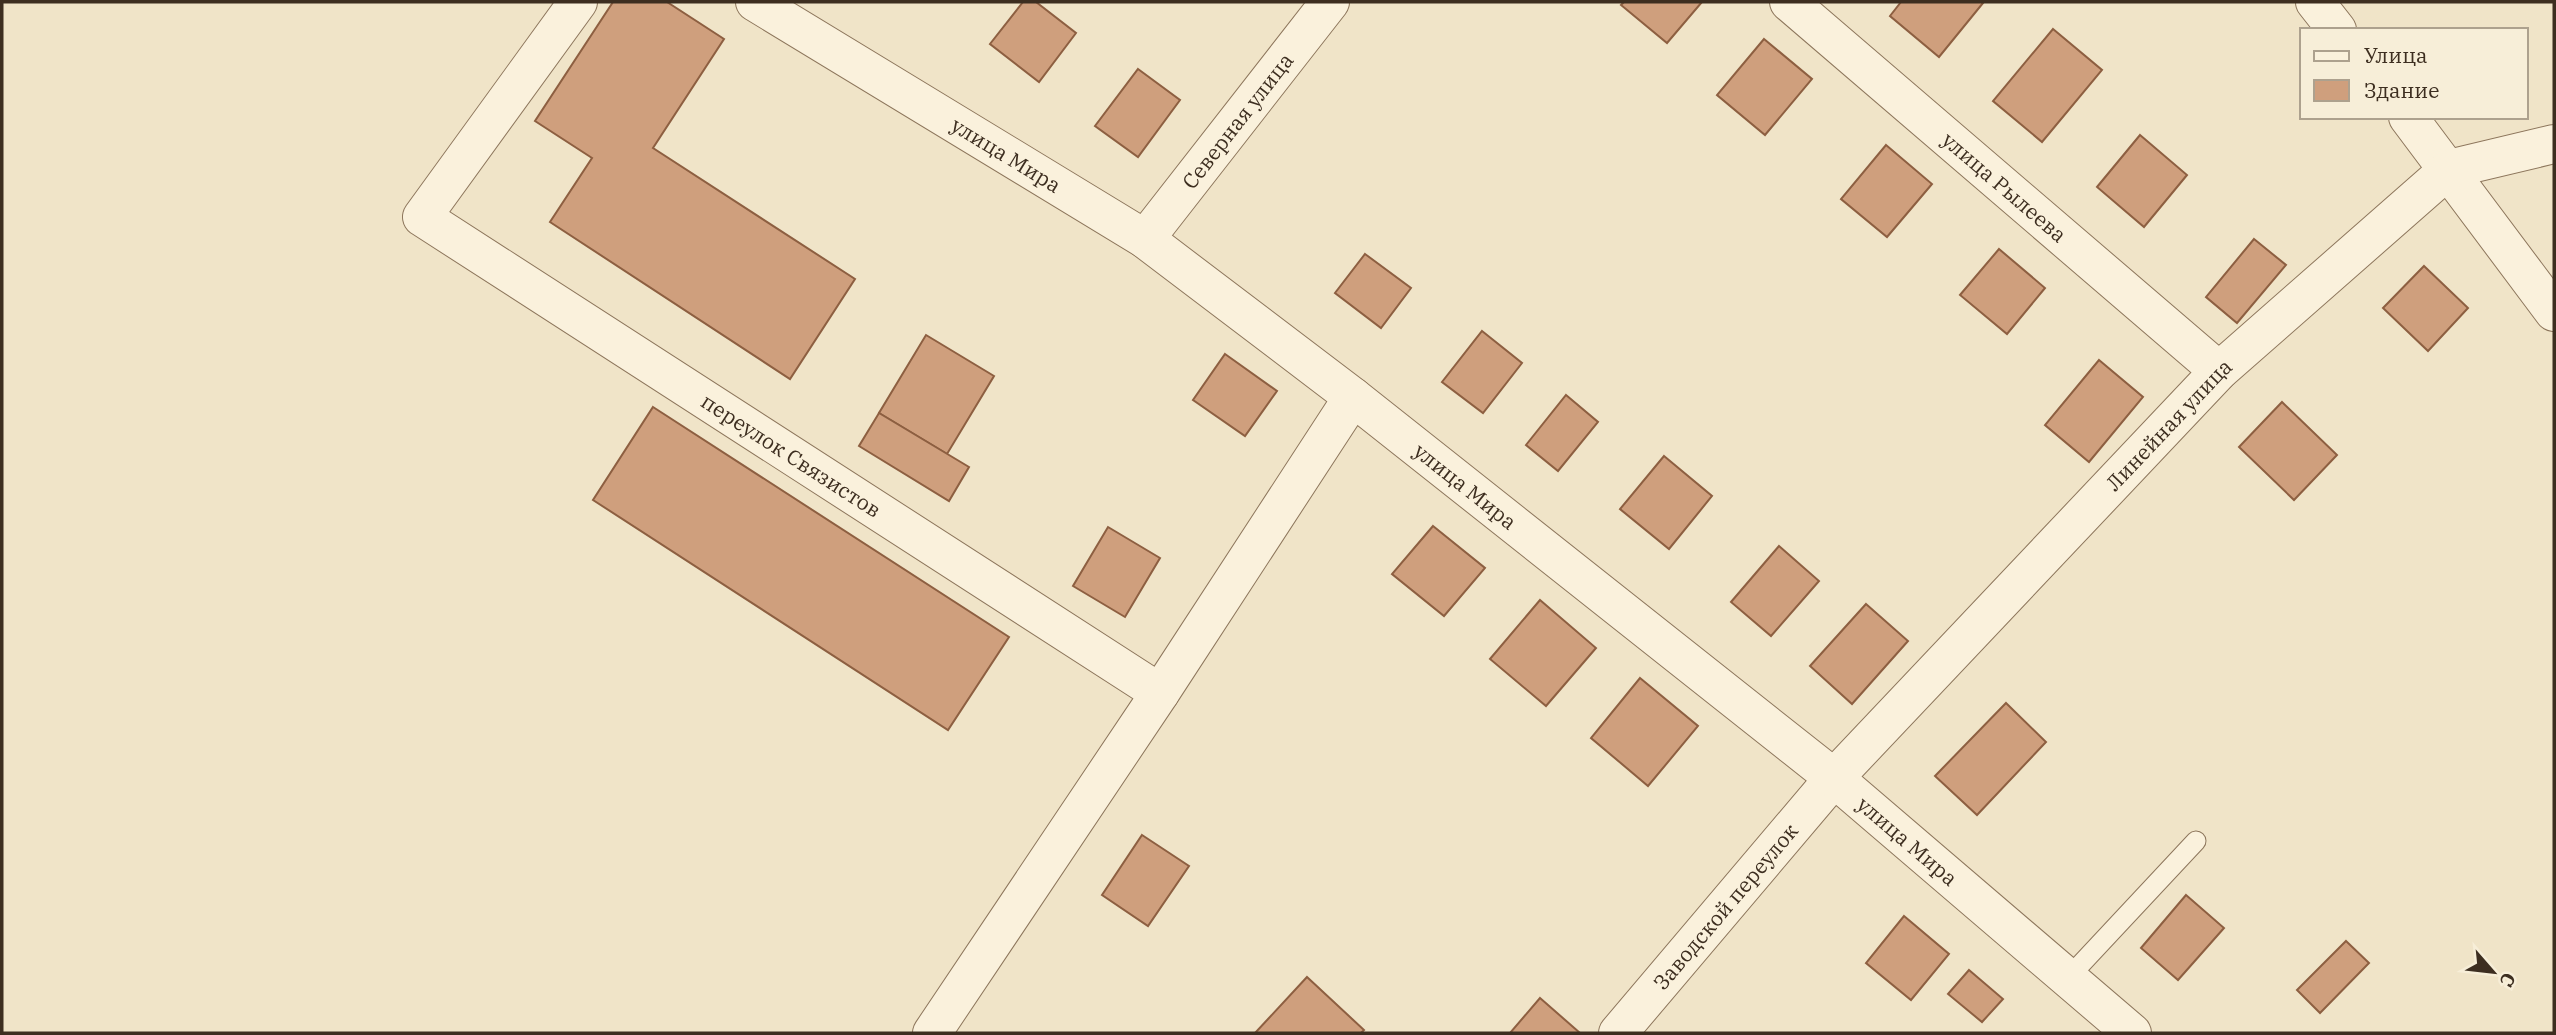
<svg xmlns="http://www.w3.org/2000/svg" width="2556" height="1035" font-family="'IBM Plex Serif',serif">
<rect width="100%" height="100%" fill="#f0e4c8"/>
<g fill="#cf9f7d" stroke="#8d5f41" stroke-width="2">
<path d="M613 2H667L724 39 653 148 855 279 790 379 550 222 592 158 535 121Z"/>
<path d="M1023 2H1036L1076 33 1039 82 990 44Z"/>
<path d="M1624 2H1702L1667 43 1621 5Z"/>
<path d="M1901 2H1981L1983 3 1939 57 1890 16Z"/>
<path d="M2053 29 2102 70 2042 142 1993 101Z"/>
<path d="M1764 39 1812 79 1765 135 1717 95Z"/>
<path d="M1138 69 1180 100 1138 157 1095 126Z"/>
<path d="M2140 135 2187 175 2144 227 2097 187Z"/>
<path d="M1886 145 1932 184 1887 237 1841 199Z"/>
<path d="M2254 239 2286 265 2237 323 2206 297Z"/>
<path d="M1999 249 2045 288 2007 334 1960 295Z"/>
<path d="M1365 254 1411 288 1381 328 1335 293Z"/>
<path d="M2424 266 2468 308 2428 351 2383 308Z"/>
<path d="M1482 331 1522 363 1483 413 1442 382Z"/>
<path d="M926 335 994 376 947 454 879 413Z"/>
<path d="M1225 354 1277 391 1245 436 1193 400Z"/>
<path d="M2099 360 2143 397 2089 462 2045 425Z"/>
<path d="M1566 395 1598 422 1558 471 1526 445Z"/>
<path d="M2282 402 2337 455 2294 500 2239 447Z"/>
<path d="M653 407 1009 637 948 730 593 500Z"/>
<path d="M879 413 969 467 949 501 859 446Z"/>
<path d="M1664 456 1712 496 1669 549 1620 509Z"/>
<path d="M1433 526 1485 568 1444 616 1392 574Z"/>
<path d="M1108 527 1160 558 1125 617 1073 586Z"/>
<path d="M1779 546 1819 581 1771 636 1731 602Z"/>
<path d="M1540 600 1596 648 1546 706 1490 659Z"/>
<path d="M1866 604 1908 641 1852 704 1810 666Z"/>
<path d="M1640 678 1698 726 1648 786 1591 738Z"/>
<path d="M2006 703 2046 742 1977 815 1935 776Z"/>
<path d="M1142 835 1189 866 1148 926 1102 895Z"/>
<path d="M2186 895 2224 928 2178 980 2141 948Z"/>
<path d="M1904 916 1949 954 1911 1000 1866 963Z"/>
<path d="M2346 941 2369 963 2320 1013 2297 990Z"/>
<path d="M1969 970 2003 999 1982 1022 1948 994Z"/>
<path d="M1307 977 1364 1030 1361 1033H1255Z"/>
<path d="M1540 998 1580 1033H1510Z"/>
</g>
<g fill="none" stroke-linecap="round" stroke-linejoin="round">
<defs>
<path id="service" d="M2067 979 2196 841"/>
<g id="minor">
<path id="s1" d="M578 2 422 217 1160 693"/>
<path id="s2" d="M1789 2 2219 371"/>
<path d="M2315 2 2337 30"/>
<path d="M2408 117 2554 312"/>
<path d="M932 1033 1160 693 1353 397"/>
<path id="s3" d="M1618 1033 1834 778 2219 371 2449 169 2554 144"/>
</g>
<g id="tertiary">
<path id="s4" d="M755 2 1145 239 1353 397 1834 778 2132 1033"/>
<path id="s5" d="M1145 239 1330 2"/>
</g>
</defs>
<use href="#service" stroke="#8d765c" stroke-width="21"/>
<use href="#minor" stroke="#8d765c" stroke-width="40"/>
<use href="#tertiary" stroke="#8d765c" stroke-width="40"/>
<use href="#service" stroke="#faf1dc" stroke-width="19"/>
<use href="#minor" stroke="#faf1dc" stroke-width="38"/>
<use href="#tertiary" stroke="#faf1dc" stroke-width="38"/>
</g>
<g text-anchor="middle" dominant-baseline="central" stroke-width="7" stroke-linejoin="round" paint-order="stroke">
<g font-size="21" fill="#3d2e20" stroke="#f7eed8">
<text stroke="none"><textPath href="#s5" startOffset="150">Северная улица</textPath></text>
<text stroke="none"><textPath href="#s4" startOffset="294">улица Мира</textPath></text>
<text stroke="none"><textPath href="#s2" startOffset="284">улица Рылеева</textPath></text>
<text stroke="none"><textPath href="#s3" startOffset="821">Линейная улица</textPath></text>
<text stroke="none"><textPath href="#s1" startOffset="705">переулок Связистов</textPath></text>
<text stroke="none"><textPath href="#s4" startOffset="861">улица Мира</textPath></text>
<text stroke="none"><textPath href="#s4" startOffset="1428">улица Мира</textPath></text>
<text stroke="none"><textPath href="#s3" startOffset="166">Заводской переулок</textPath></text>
</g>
</g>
<rect width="2556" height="1035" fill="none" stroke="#3d2e20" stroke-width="7"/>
<rect x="2300" y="28" width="228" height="91" fill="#f7eed8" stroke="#ada18e" stroke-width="2"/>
<rect x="2314" y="51" width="35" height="10" fill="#faf1dc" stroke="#ada18e" stroke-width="2"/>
<text x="2364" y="63" font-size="21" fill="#3d2e20">Улица</text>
<rect x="2314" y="80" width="35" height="21" fill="#cf9f7d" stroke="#ada18e" stroke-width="2"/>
<text x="2364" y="98" font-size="21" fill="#3d2e20">Здание</text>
<g transform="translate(2493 972) rotate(118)" stroke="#f7eed8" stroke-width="5" paint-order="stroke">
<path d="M0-5L12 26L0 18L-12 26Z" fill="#3d2e20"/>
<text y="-10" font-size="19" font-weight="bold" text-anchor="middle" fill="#3d2e20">С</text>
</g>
</svg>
